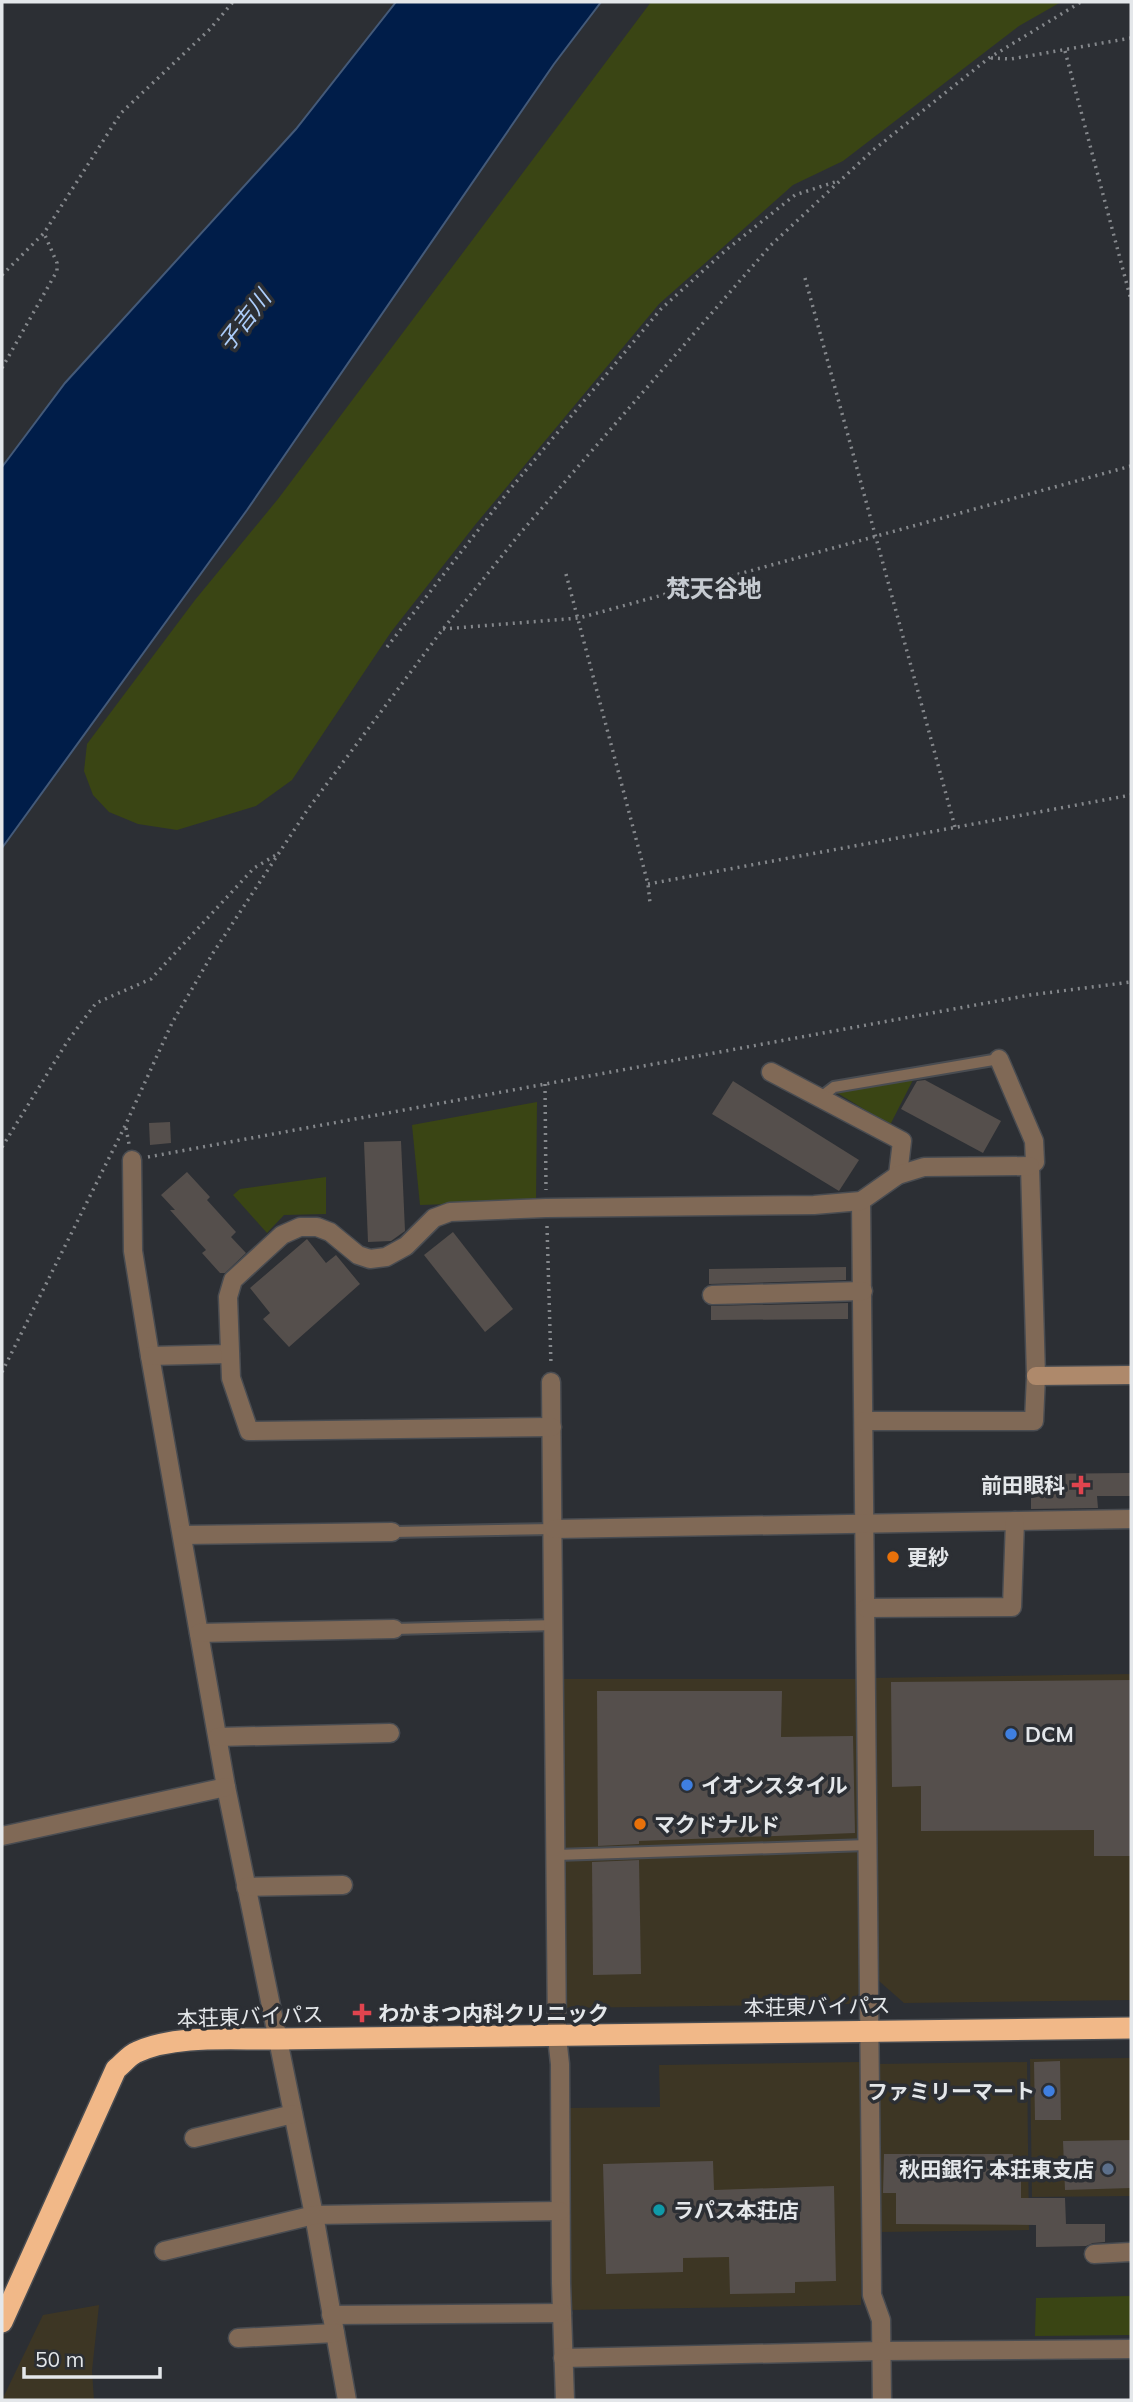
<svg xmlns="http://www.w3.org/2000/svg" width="1133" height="2402" font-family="Mulish,'Noto Sans JP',sans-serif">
<rect width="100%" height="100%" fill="#2c2f34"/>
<g fill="#3d3624">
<path d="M1131 1674V2000L904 2003 879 1981 871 1678Z"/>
<path d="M560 1679H861V1991L849 2004 564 2008Z"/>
<path d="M1131 2058V2196L1032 2197 1030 2059Z"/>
<path d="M861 2062V2305L569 2310 565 2108 660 2107 659 2065Z"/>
<path d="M1027 2062 1029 2230 879 2232 877 2064Z"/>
<path d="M99 2305 92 2371 94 2400H2L43 2315Z"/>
</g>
<g fill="#3a4514">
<path d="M651 2H1061L1019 26 843 161 793 185 659 304 475 525 391 632 292 780 256 806 177 830 138 824 109 812 93 795 84 771 87 744 195 600 278 499Z"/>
<path d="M914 1078 890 1125 834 1091Z"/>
<path d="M537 1102 536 1201 420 1205 412 1125Z"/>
<path d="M326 1177V1214L284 1215 267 1233 233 1195 240 1189Z"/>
<path d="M1131 2296V2335L1035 2336 1036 2298Z"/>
</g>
<path fill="#001d49" stroke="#445a79" stroke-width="2" d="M396 2H601L554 64 247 510 2 848V467L65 383 296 129Z"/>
<g fill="#554f4c">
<path d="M925 1080 1001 1121 983 1153 901 1109 917 1081Z"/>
<path d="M733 1081 859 1160 839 1191 712 1114Z"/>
<path d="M170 1122 171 1143 150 1145 149 1123Z"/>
<path d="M401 1141 405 1231 391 1241 368 1242 364 1142Z"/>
<path d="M187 1172 210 1197 207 1200 236 1232 231 1237 246 1253 225 1273H220L202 1253 206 1250 170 1210H175L161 1195Z"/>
<path d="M453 1232 513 1309 485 1332 424 1255Z"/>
<path d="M307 1239 326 1263 336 1255 360 1284 289 1347 263 1319 270 1313 250 1288Z"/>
<path d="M846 1267V1280L709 1284V1269Z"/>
<path d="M848 1303V1319L711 1320V1306Z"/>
<path d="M1131 1473V1496H1097L1098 1508 1031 1509V1474Z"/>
<path d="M1131 1680V1856H1094V1830L921 1831V1786L892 1787 891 1682Z"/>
<path d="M597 1691H782L781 1737 853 1736 855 1833 639 1841V1844L598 1846Z"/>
<path d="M639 1860 641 1974 593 1975 592 1862Z"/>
<path d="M1060 2061 1061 2120H1035L1034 2062Z"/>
<path d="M1131 2140V2188L1065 2190 1063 2141Z"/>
<path d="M884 2154H1013V2165H1021V2198H1065L1066 2224H1105V2242L1093 2243 1086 2246 1036 2247V2225L896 2224V2193H883Z"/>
<path d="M713 2161 714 2190 834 2186 836 2281 795 2282V2293L730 2294 729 2257 683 2258V2272L606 2274 603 2164Z"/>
</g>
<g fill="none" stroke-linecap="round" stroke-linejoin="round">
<defs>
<g id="lane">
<path d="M821 1097 834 1087 999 1059"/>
<path d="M392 1532 554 1529"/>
<path d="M394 1629 555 1625"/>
<path d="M556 1855 868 1845"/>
</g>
<g id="street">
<path d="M771 1072 902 1141 898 1175"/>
<path d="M132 1160 133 1251 150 1356 226 1787 314 2215 347 2400"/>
<path d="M861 1201 872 2295 881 2320 882 2400"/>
<path d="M712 1295 863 1291"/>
<path d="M150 1356 230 1354"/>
<path d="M551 1382 557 2037 560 2064 561 2283 565 2400"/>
<path d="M864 1421H1034L1036 1376 1030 1166 1035 1162 1034 1141 999 1059"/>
<path d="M552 1427 249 1431 231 1378 228 1297 233 1280 282 1235 300 1227H317L330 1232 358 1255 370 1259 386 1257 406 1246 434 1218 450 1212 546 1208 814 1205 861 1201 898 1175 924 1167 1030 1166"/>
<path d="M554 1529 1131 1519"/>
<path d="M182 1535 392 1532"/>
<path d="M866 1608 1012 1607 1015 1521"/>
<path d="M199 1633 394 1629"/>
<path d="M218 1737 390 1733"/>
<path d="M2 1836 226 1787"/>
<path d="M246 1887 343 1885"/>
<path d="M194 2138 293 2114"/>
<path d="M164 2251 314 2215 560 2211"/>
<path d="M1094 2254 1131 2252"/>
<path d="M331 2315 562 2313"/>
<path d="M238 2338 335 2333"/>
<path d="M563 2358 882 2351 1131 2349"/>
</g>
<path id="secondary" d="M1036 1376 1131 1375"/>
<path id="highway" d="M2 2322 116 2069C123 2064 129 2055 137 2052 176 2034 235 2040 278 2039L1131 2028"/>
</defs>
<use href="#lane" stroke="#494c51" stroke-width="14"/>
<use href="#street" stroke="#494c51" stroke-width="21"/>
<use href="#secondary" stroke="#494c51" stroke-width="21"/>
<use href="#highway" stroke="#494c51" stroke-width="24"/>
<g stroke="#85888c" stroke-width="3.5" stroke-dasharray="2 5" stroke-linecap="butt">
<path d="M1065 51 1131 300"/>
<path d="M991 58 1011 59 1131 38"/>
<path d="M2 275 44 233 121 113 210 29 233 2"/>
<path d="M805 278 955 827"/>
<path d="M2 368 57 271V263L44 233"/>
<path d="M566 574 648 884 650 903"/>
<path d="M443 629 579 618 1131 466"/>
<path d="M387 647 511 488 661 309 726 250 795 195 835 182"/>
<path d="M648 884 1131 795"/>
<path d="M545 1084 546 1190"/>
<path d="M126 1128 129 1144"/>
<path d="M2 1147 67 1042 96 1003 151 979 254 868 276 855"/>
<path d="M148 1157 1030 995 1131 982"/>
<path d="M547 1226 551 1365"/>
<path d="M2 1372 125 1126 172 1023 213 953 308 809 443 629 522 531 771 245 872 151 989 58 1081 2"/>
</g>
<use href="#lane" stroke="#806956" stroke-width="10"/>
<use href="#street" stroke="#806956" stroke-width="18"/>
<use href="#secondary" stroke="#ae896b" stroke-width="18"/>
<use href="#highway" stroke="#f1b888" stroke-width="21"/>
</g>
<g fill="#e0444e" stroke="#2c2f34" stroke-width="2.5">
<path d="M1077.5 1474.5h7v7h7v7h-7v7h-7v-7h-7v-7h7z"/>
<path d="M358.5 2002.5h7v7h7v7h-7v7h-7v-7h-7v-7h7z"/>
</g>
<g fill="#e8710a" stroke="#2c2f34" stroke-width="2.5">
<circle cx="893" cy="1557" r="7"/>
<circle cx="640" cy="1824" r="7"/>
</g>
<g fill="#3f7fe0" stroke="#2c2f34" stroke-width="2.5">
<circle cx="1011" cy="1734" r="7"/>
<circle cx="687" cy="1785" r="7"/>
<circle cx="1049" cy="2091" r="7"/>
</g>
<circle fill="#5c6f8a" stroke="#2c2f34" stroke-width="2.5" cx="1108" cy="2169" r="7"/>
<circle fill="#0f9aa8" stroke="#2c2f34" stroke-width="2.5" cx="659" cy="2210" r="7"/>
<g text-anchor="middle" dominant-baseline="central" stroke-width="7" stroke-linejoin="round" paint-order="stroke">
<g font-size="21" font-weight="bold" fill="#e4e7ea" stroke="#2c2f34" text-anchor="start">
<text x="1065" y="1485" text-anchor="end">前田眼科</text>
<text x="907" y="1557">更紗</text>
<text x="1025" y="1734">DCM</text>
<text x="701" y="1785">イオンスタイル</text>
<text x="654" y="1824">マクドナルド</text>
<text x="378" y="2013">わかまつ内科クリニック</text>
<text x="1035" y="2091" text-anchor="end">ファミリーマート</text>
<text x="1094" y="2169" text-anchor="end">秋田銀行 本荘東支店</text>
<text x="673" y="2210">ラパス本荘店</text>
</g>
<g font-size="21" fill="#e4e7ea" stroke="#2c2f34">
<text transform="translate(817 2006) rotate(-1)">本荘東バイパス</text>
<text transform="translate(250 2016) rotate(-2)">本荘東バイパス</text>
</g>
<g font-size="23" font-style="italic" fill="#accdfa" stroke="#2c2f34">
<text transform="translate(244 320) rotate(-52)">子吉川</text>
</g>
<g font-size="24" font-weight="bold" fill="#c6cbd1" stroke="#2c2f34">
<text x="714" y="588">梵天谷地</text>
</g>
</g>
<rect width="1133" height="2402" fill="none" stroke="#e4e7ea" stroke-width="7"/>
<path d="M24 2367v10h136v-10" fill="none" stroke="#e4e7ea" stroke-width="3.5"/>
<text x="35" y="2367" font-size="21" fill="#e4e7ea" stroke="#2c2f34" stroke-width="5" paint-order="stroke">50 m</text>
</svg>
